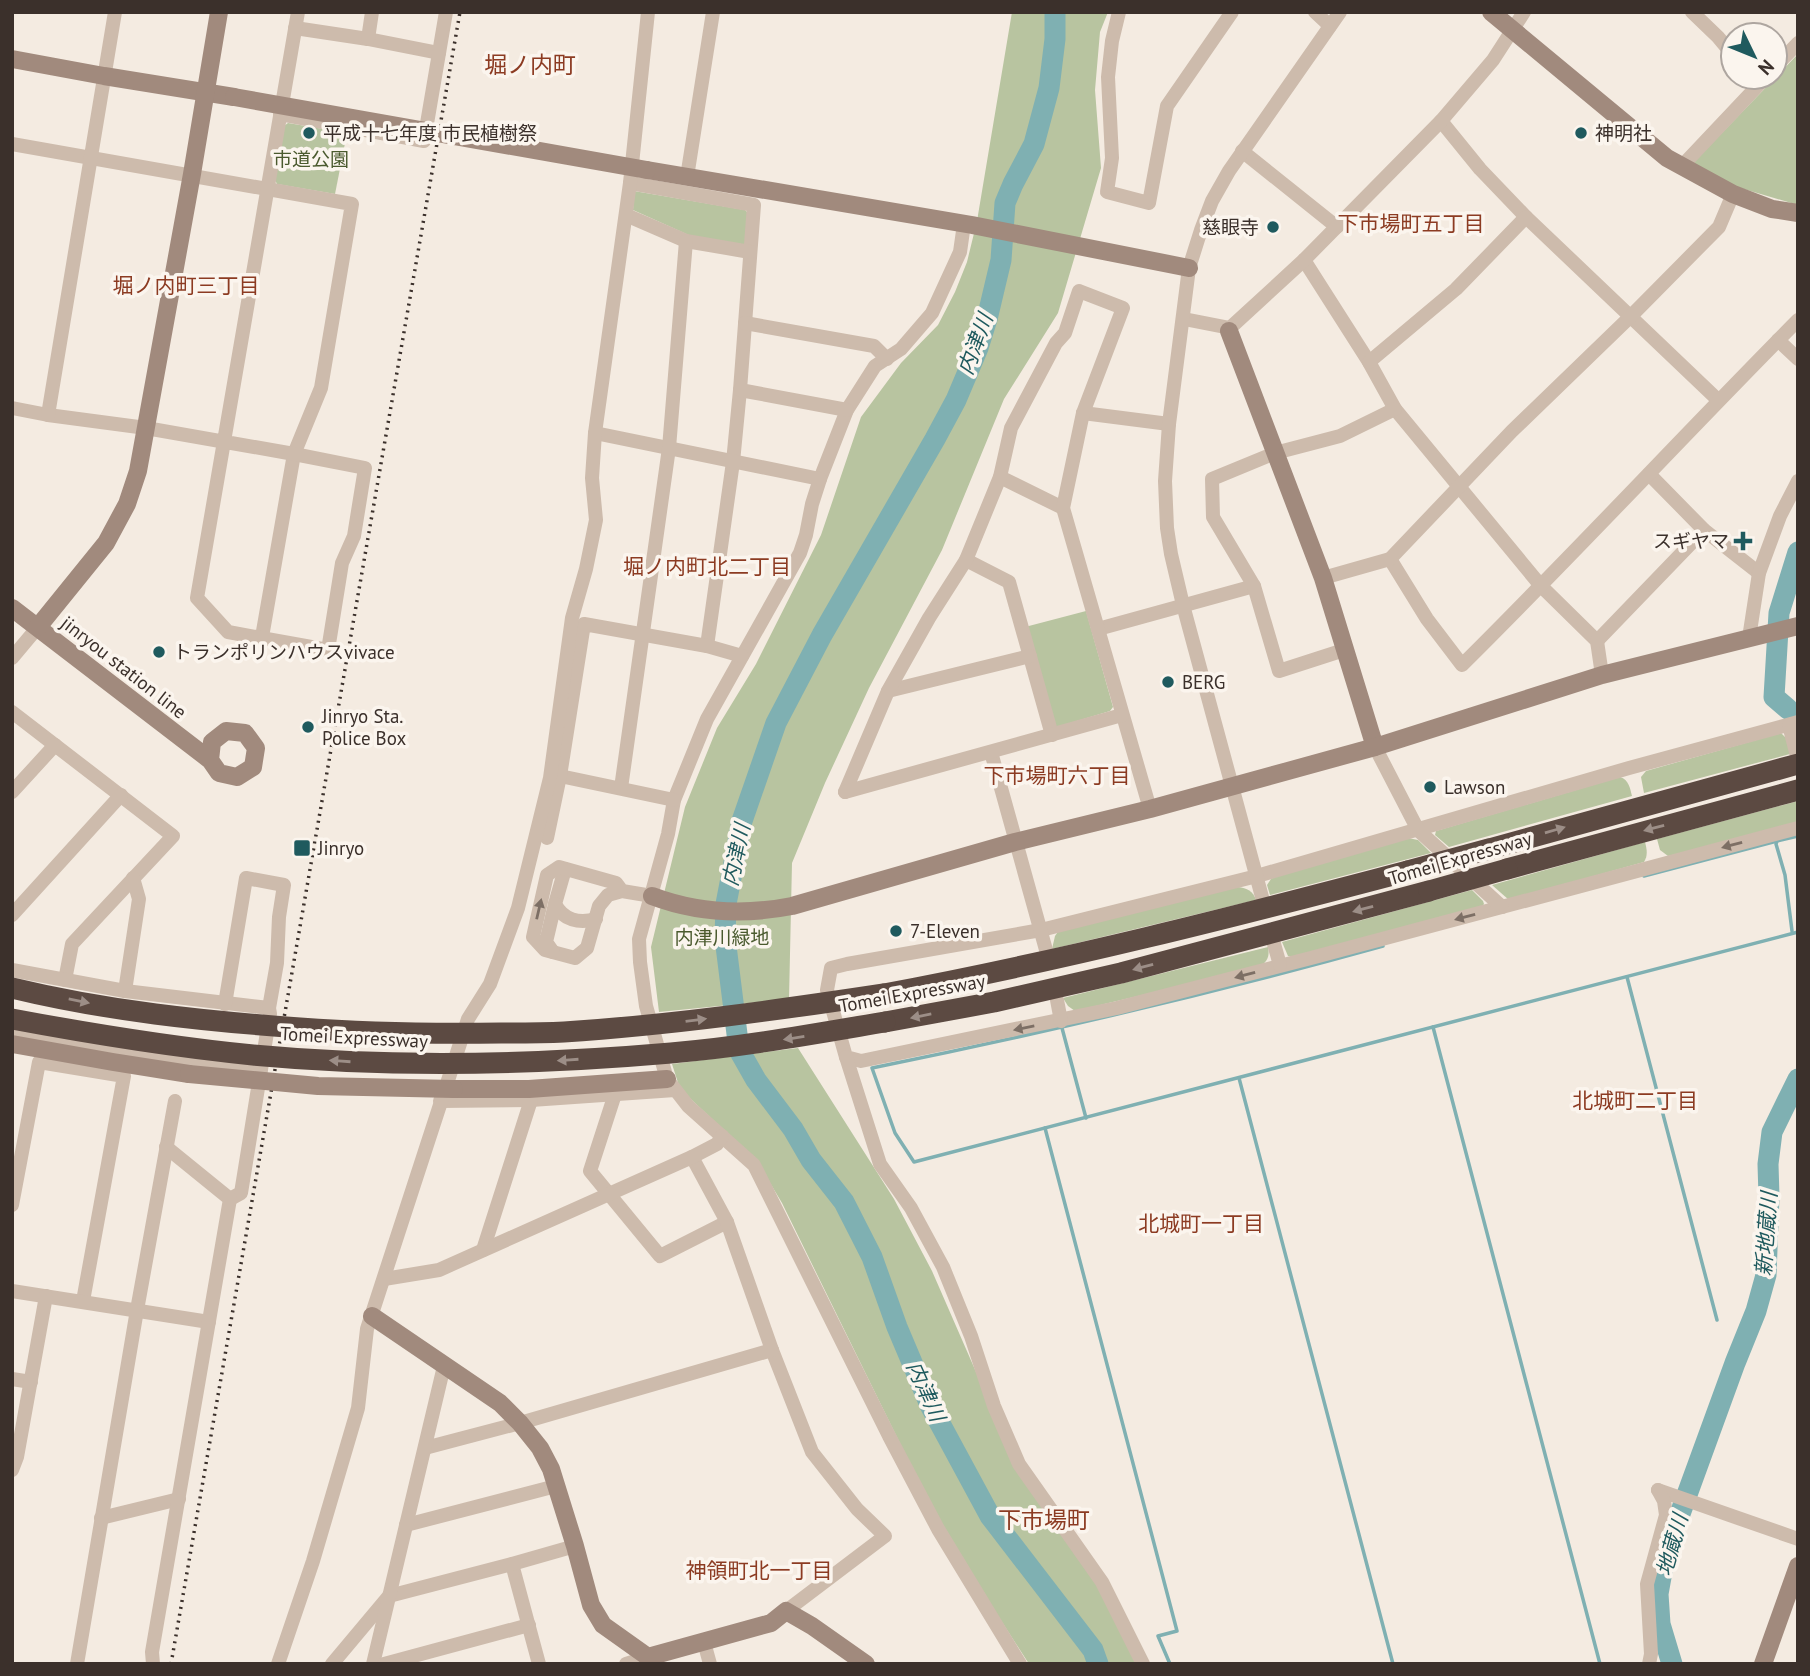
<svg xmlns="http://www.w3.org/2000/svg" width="1810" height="1676" font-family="'PT Sans','Noto Sans JP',sans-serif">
<rect width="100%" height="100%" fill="#f4ebe1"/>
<g fill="#b8c4a0">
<path d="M1012 12H1108L1100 32 1095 90 1101 168 1058 313 1004 399 942 550 869 688 825 783 792 863 789 999 659 1012 651 947 685 807 717 728 756 664 821 535 861 417 901 363 938 325 955 292 967 262 977 221Z"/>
<path d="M1798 54V205L1737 187 1693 163Z"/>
<path d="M288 123 347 133 335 194 277 184 275 180 284 126Z"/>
<path d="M634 191 745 210 748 213 745 244 743 246 693 237 633 210Z"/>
<path d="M1086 611 1113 707 1110 711 1054 728 1025 627Z"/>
<path d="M1781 733 1786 738 1790 754 1644 793 1641 777 1646 771Z"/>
<path d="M1620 777C1629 780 1630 788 1632 796L1449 847 1435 835 1436 831Z"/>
<path d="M1798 801V826L1668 856 1660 850 1657 839Z"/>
<path d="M1408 838 1418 840 1431 853 1270 895 1267 885 1271 879 1276 876Z"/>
<path d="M1645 842C1647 850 1648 855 1644 862L1509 900 1492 885Z"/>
<path d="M1238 887C1247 888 1253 891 1256 900L1052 949 1055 936 1060 929Z"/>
<path d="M1472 890 1483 901 1484 904 1481 908 1297 958 1288 956 1282 942Z"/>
<path d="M1268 947C1270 957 1267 961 1260 967L1075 1011 1068 1006 1063 998Z"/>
<path d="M798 1048 894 1199 932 1271 990 1404 1104 1592 1140 1664H1029L941 1527 782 1203 757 1161 680 1089 672 1064Z"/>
</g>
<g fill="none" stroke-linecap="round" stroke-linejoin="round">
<g stroke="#7fb0b2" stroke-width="3.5">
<path d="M1644 876 1777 841"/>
<path d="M1792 931 1785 875 1776 844 1777 841 1798 836"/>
<path d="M1383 946C1214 993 1044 1033 872 1068L895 1133 914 1162 1798 932"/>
<path d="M1627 977 1717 1320"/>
<path d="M1433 1027 1600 1664"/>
<path d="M1062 1028 1086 1118"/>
<path d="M1239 1078 1393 1664"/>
<path d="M1045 1128 1177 1631 1158 1636 1170 1664"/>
<path d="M1666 1664 1670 1662"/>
</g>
<g stroke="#7fb0b2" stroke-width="21">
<path d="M1055 12V39L1049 88 1034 144 1013 184 1005 203 1001 260 987 319 978 348 956 400 935 439 822 635 776 723 742 821 726 904 725 938 739 1050 756 1080 793 1129 811 1160 844 1202 872 1257 897 1327 930 1405 990 1516 1093 1650 1098 1664"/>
<path d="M1788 709 1774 697 1779 613 1798 552"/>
<path d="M1672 1664 1660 1624 1658 1594 1665 1555 1735 1363 1756 1311 1766 1275 1769 1197 1768 1164 1772 1132 1798 1079"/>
</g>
<g stroke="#cdbbac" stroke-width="14">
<path d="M1119 12 1112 41 1108 77 1112 158 1107 192 1149 203 1167 106 1232 12"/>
<path d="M1315 12 1330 26"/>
<path d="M1692 12 1718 37 1733 55"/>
<path d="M295 28 368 39 439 53"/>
<path d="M368 39 372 12"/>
<path d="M1775 67 1798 43"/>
<path d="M280 114 424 141 446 12"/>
<path d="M1441 121 1480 169 1526 217 1718 400"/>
<path d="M12 144 352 204 321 388 294 454 262 637"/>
<path d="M1242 151 1337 227"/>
<path d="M1681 167 1766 77"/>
<path d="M687 177 713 12"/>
<path d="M630 183 754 205 740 390 733 462 707 646"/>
<path d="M626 215 686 241 750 252"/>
<path d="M964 224 960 252 932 313 901 349 875 366 847 410 820 479 812 504 806 535 800 553 707 719 674 800 668 834 639 939 640 962 646 1006 667 1079 688 1106 754 1165 889 1436 938 1529 1020 1664"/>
<path d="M1304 260 1369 362 1395 409 1541 586 1597 641 1602 675"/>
<path d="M1184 319 1230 328"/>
<path d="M745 323 874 346 887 359"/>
<path d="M1229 331 1230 328 1304 260 1441 121 1493 60 1524 12"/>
<path d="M1778 340 1798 359"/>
<path d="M1369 362 1456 289 1526 217"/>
<path d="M740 390 847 410"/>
<path d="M12 408 48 415 146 428 294 454 365 468 354 536 342 563 328 650 228 632 197 598 298 12"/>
<path d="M1083 413 1169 424"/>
<path d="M48 415 115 12"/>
<path d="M595 433 820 479"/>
<path d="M1649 474 1704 530 1759 573"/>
<path d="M1000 477 1063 508"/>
<path d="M1390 559 1427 619 1462 665C1576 552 1685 434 1798 320"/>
<path d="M966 560 1009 582 1052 735"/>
<path d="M1323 578 1390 559 1512 431 1631 316 1719 227 1733 194"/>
<path d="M1098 629 1254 586"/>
<path d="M1749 638 1759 573 1780 516 1798 481"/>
<path d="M1597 641 1704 530"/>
<path d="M1344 650 1279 671 1254 586 1213 517 1212 479 1275 453 1340 436 1395 409"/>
<path d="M12 658 38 627"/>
<path d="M888 691 1030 656"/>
<path d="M12 712 173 836 72 944 65 980"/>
<path d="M1798 722 1629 768 1257 876 1041 930 847 964 831 968 827 990 846 1057 861 1061 1117 1008 1311 958 1798 828"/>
<path d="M1789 725 1798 760"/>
<path d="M1375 747 1418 830 1502 907"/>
<path d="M991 752 1046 950"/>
<path d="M560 776 674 800"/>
<path d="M621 788 669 448 686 241"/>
<path d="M12 792 55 745"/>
<path d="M845 792 888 691 929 618 966 560 1000 477 1011 428 1056 343 1065 333 1079 291 1123 308 1083 413 1063 508 1150 809"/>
<path d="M845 792 1122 715"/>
<path d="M547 838 560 776 584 624 707 646 742 656"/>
<path d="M565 869 555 904C563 920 579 924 596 919"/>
<path d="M622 891 616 883 559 867 547 875 533 937 545 950 575 958 587 948 599 906 608 895 622 891 652 896"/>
<path d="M1262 897 1183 605 1171 554 1167 528 1165 481 1169 424 1189 268 1201 230 1212 201 1229 171 1340 12"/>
<path d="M12 915 121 795"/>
<path d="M1274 944 1280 965"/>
<path d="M553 952 546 942 555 904"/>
<path d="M12 970 125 991 269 1008"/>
<path d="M125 991 139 899 133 878"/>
<path d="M1057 1000 1061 1021"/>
<path d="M225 1004 246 878 284 885 279 917 277 963 269 1008 270 1014 241 1193 230 1199"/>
<path d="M12 1032C94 1049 178 1060 261 1069"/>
<path d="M846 1057 880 1164 911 1208 943 1267 971 1336 994 1406 1019 1464 1102 1582 1143 1664"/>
<path d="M615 1094 590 1171 660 1256 727 1222"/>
<path d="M440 1101 531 1100 675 1090"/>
<path d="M692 1157 727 1222 772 1350 812 1452 857 1509 885 1536 786 1611"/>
<path d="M12 1205 39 1062 124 1076 83 1301"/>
<path d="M483 1250 531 1100"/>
<path d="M384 1279 439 1270 692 1157 717 1144 722 1136"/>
<path d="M12 1291 209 1322"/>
<path d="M12 1379 31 1382"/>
<path d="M425 1448 520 1423 772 1350"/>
<path d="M12 1470 17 1457 46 1296"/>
<path d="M1658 1490 1798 1539"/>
<path d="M101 1518 179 1499"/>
<path d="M406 1525 556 1486"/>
<path d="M512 1564 539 1664"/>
<path d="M704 1642 710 1664"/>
<path d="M77 1664 137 1310 175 1101"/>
<path d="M153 1664 152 1652 230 1199 166 1147"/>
<path d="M278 1664 313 1561 358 1408 367 1329 468 1019 490 984 518 908 550 778 572 618 586 569 596 520 592 478 595 433 630 183 648 12"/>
<path d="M332 1664 389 1596 512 1564 575 1546"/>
<path d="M373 1664 444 1366"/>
<path d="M384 1664 529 1625"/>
<path d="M626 1664 648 1657"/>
<path d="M1649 1664 1651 1654 1647 1584 1666 1515 1664 1501 1658 1490"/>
</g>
<g stroke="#a18a7d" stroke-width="18">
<path d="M1491 12 1667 158 1733 194 1772 209 1798 213"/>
<path d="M12 59 104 76 234 97"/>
<path d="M647 170 972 225 1189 268"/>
<path d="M1229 331 1323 578 1375 747"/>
<path d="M12 608 210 760 219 773 237 777 253 767 256 748 245 733 226 731 212 742 210 760"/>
<path d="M38 627 106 543 127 504 138 471 192 174 219 12"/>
<path d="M652 896C697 913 746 915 792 906L1015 842 1150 809 1375 747 1602 675 1798 626"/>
<path d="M12 1044 113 1062 189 1074"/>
<path d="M454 1089H529L667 1079"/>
<path d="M372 1316 500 1403 520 1423 540 1448 551 1469 575 1546 591 1605 603 1625 648 1657 771 1623 786 1611 812 1626 866 1664"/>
<path d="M1763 1664 1798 1566"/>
</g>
<g stroke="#5c4a42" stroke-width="21">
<path d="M1489 849 1798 764"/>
<path d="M1507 869 1798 790"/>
<path d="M884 994C1061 961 1234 917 1408 871"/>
<path d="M885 1022 994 1002 1121 973 1429 891"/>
</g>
<path stroke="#3b302b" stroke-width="3.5" stroke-dasharray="2 5" stroke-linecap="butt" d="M171 1664 460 12"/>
<g stroke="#a18a7d" stroke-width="18">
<path d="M234 97 647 170"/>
<path d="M189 1074 318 1086 454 1089"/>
</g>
<g stroke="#5c4a42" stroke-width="21">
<path d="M1408 871 1489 849"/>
<path d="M1429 891 1507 869"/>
<path d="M12 988C107 1011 203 1021 300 1028 367 1033 433 1034 501 1033 522 1033 543 1033 564 1032 671 1025 778 1010 884 994"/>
<path d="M12 1019C92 1034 172 1047 253 1055 392 1068 532 1065 671 1053 743 1047 814 1034 885 1022"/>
</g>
</g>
<defs><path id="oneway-solid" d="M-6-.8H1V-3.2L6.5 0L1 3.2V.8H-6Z" transform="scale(1.75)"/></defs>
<g fill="#9c8e87">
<use href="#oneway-solid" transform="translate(1654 828) rotate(165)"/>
<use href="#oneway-solid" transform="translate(1555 830) rotate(-16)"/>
<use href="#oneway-solid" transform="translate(1363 909) rotate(165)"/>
<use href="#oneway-solid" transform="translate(1143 967) rotate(165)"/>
<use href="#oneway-solid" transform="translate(79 1001) rotate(11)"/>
<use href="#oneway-solid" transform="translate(921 1016) rotate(169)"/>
<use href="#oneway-solid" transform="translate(696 1020) rotate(-7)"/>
<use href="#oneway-solid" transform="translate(794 1038) rotate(171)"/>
<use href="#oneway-solid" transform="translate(568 1060) rotate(176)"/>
<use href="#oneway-solid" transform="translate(340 1061) rotate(-176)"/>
</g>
<g fill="#7d6f65">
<use href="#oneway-solid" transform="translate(1732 845) rotate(165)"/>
<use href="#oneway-solid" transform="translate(539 909) rotate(-77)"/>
<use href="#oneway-solid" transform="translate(1465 917) rotate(165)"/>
<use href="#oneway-solid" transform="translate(1245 975) rotate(165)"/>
<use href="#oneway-solid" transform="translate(1024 1028) rotate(169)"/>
</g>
<g fill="#1f5a5e" stroke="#fbf5ee" stroke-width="2.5">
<circle cx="309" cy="133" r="7"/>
<circle cx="1581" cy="133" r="7"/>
<circle cx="1273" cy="227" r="7"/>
<path d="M1739.5 530.5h7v7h7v7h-7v7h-7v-7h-7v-7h7z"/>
<circle cx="159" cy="652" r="7"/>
<circle cx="1168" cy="682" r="7"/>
<circle cx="308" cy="727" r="7"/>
<circle cx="1430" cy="787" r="7"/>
<rect x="293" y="839" width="18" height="18" rx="3.5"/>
<circle cx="896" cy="931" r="7"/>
</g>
<g text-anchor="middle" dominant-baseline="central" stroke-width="7" stroke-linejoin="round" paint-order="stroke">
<g font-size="19" fill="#3b302b" stroke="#fbf5ee" text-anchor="start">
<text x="323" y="133">平成十七年度 市民植樹祭</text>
<text x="1595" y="133">神明社</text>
<text x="1259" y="227" text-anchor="end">慈眼寺</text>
<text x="1729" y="541" text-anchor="end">スギヤマ</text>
<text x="173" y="652">トランポリンハウスvivace</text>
<text x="1182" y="682">BERG</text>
<text x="322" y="716">Jinryo Sta.<tspan x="322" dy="22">Police Box</tspan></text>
<text x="1444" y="787">Lawson</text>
<text x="318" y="848">Jinryo</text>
<text x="910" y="931">7-Eleven</text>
</g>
<g font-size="19" fill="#4a5a2e" stroke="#fbf5ee">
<text x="311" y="159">市道公園</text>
<text x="722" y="937">内津川緑地</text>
</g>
<g font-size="19" fill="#3b302b" stroke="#fbf5ee">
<text transform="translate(124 667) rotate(38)">jinryou station line</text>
<text transform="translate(1460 858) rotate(-16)">Tomei Expressway</text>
<text transform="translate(912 993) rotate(-10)">Tomei Expressway</text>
<text transform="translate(354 1037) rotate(3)">Tomei Expressway</text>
</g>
<g font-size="21" fill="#8c3b22" stroke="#fbf5ee">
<text x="1411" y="223">下市場町五丁目</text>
<text x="186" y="285">堀ノ内町三丁目</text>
<text x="707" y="566">堀ノ内町北二丁目</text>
<text x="1057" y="775">下市場町六丁目</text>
<text x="1635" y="1100">北城町二丁目</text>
<text x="1201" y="1223">北城町一丁目</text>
<text x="759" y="1570">神領町北一丁目</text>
</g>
<g font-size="21" font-style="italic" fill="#1f5a5e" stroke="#fbf5ee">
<text transform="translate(975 344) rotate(-70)">内津川</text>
<text transform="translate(736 855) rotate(-78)">内津川</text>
<text transform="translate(1766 1234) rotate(-86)">新地蔵川</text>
<text transform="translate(926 1391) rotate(66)">内津川</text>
<text transform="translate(1672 1545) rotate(-74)">地蔵川</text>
</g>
<g font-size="23" fill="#8c3b22" stroke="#fbf5ee">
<text x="530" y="64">堀ノ内町</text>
<text x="1044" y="1519">下市場町</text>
</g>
</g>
<rect width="1810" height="1676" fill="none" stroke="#3b302b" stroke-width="28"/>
<g transform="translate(1754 56) rotate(133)"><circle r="33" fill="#fbf5ee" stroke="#aea6a0" stroke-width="2"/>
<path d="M0-5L12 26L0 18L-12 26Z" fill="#1f5a5e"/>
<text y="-10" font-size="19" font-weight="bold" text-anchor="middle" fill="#3b302b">N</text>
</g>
</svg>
